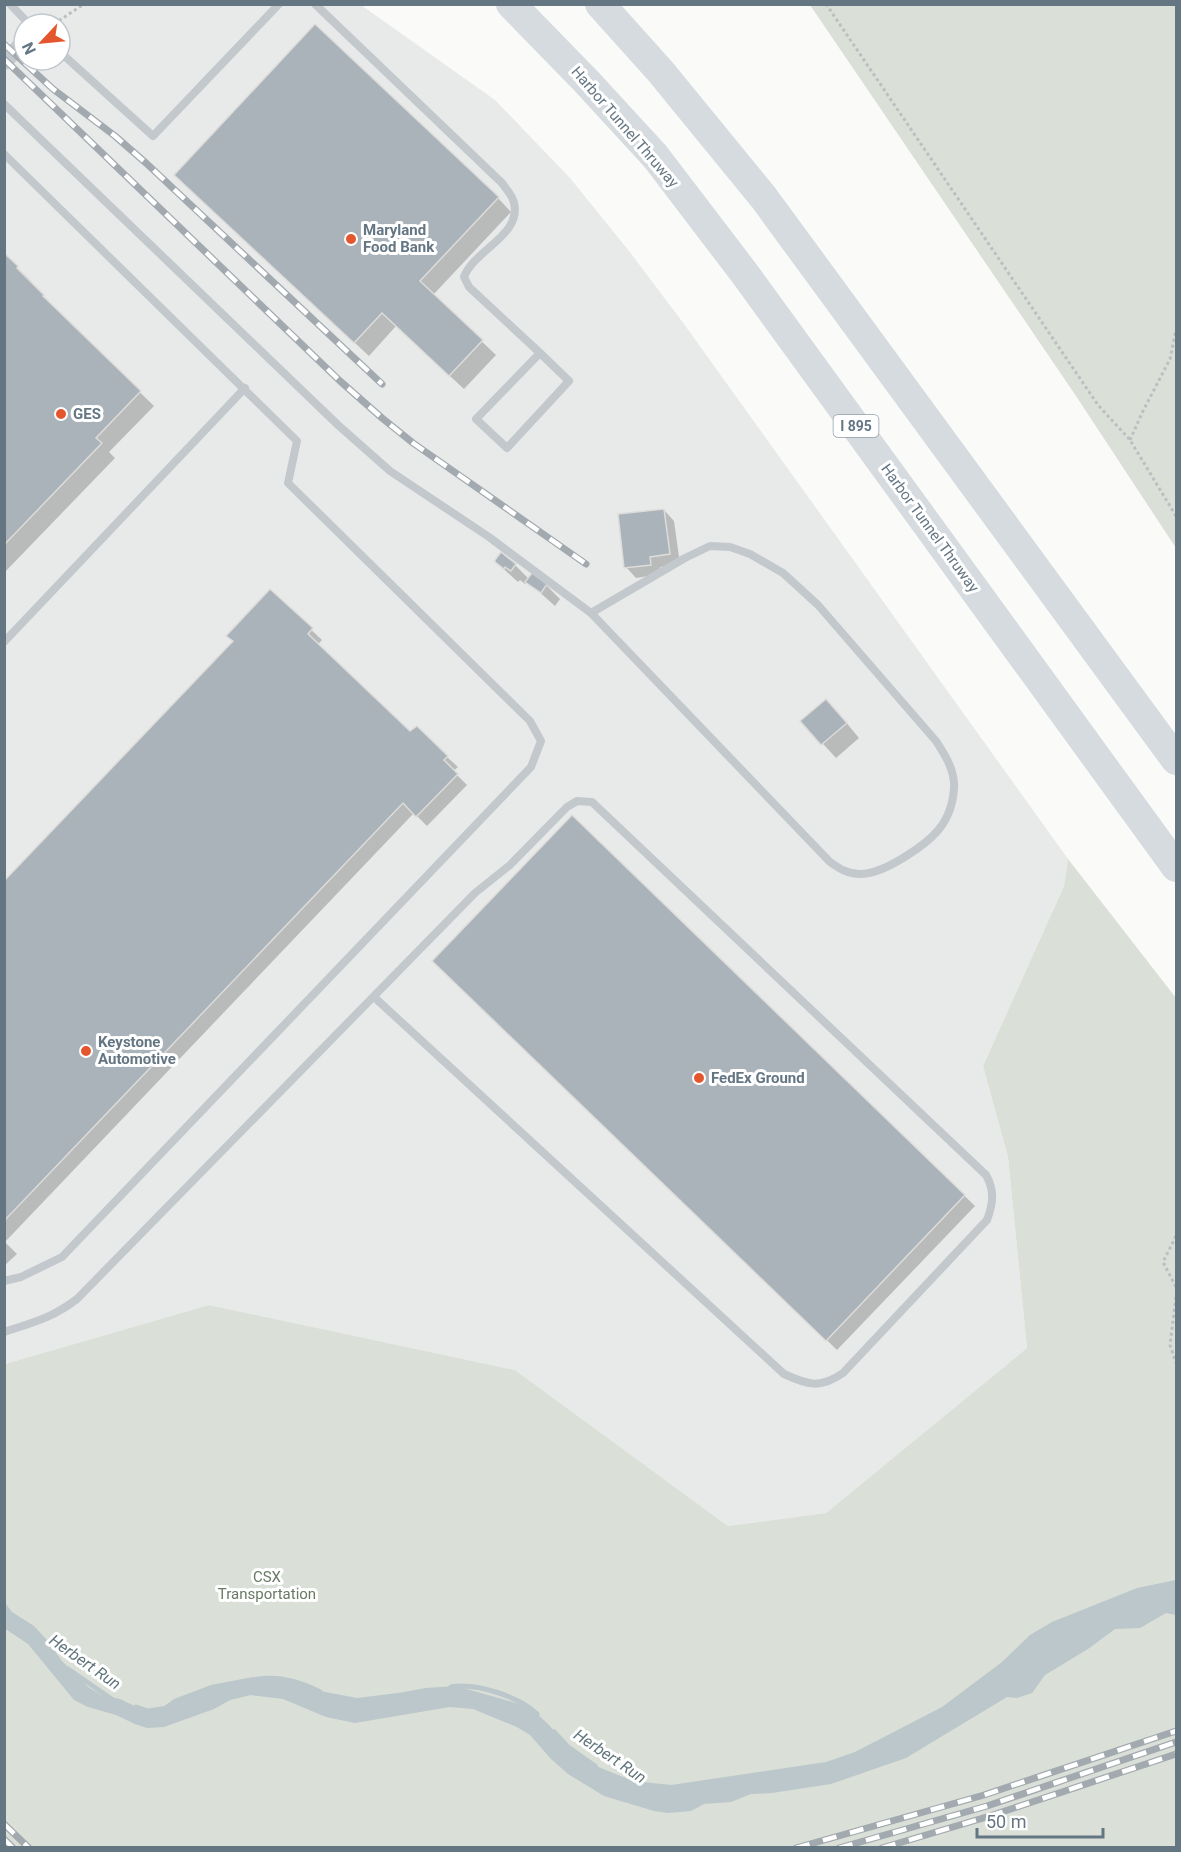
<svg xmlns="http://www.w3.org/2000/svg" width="1181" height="1852" font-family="Roboto,sans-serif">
<rect width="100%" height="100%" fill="#fafaf8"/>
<path fill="#e8e9e9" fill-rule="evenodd" d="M5 5H361L495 100 570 178 629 251 684 324 1068 859 1064 886 983 1066 1008 1157 1027 1348 826 1513 728 1526 515 1370 209 1305 5 1364ZM24 24H60V60H24Z"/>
<g fill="#dadfd7">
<path d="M810 5H1176V548L1076 396Z"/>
<path d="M1068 859 1176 998V1847L5 1848V1364L209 1305 515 1370 728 1526 826 1513 1027 1348 1008 1157 983 1066 1064 886Z"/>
</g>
<path fill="#bbc7cb" d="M1176 1580V1615L1166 1613 1140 1628 1115 1629 1088 1649 1045 1675 1032 1693 1017 1698 1007 1697 906 1758 831 1784 772 1793 751 1794 731 1802 704 1804 691 1811 668 1813 654 1811 604 1796 568 1774 551 1759 530 1735 517 1727 473 1709 450 1707 355 1723 326 1717 283 1699 251 1695 230 1700 214 1709 164 1727 147 1728 135 1724 116 1715 88 1707 74 1700 28 1644 4 1628 5 1603 12 1612 34 1626 47 1640 62 1661 88 1687 101 1695 120 1699 147 1712 159 1710 174 1699 211 1685 253 1677 298 1682 320 1691 357 1698 398 1693 426 1688 456 1686 520 1704 532 1709 549 1725 568 1747 596 1766 633 1781 671 1785 826 1762 855 1752 942 1707 1002 1662 1030 1635 1052 1622 1137 1588Z"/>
<g fill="#0003">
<path d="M190 189 498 198 511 212 433 295 496 355 464 389 396 326 369 356Z"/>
<path d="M4 255 31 281 30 283 56 311 154 406 109 452 115 458 4 573Z"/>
<path d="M664 510 674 521 680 564 660 567 661 574 636 578 626 567Z"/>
<path d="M496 562 515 565 529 579 546 585 560 599 555 606 527 581 525 584 520 580 518 582Z"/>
<path d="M270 591 322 640 317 645 410 733 417 728 447 757 458 767 453 771 467 785 427 826 414 813 5 1242 17 1254 4 1266V883L234 642 228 636Z"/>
<path d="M840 715 859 738 836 758 803 722Z"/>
<path d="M572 817 975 1206 837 1350 435 961Z"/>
</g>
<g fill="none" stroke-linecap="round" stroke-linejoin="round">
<g stroke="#bbc7cb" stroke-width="5">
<path d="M68 1669 113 1700"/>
<path d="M258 1679C279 1676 302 1682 320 1692"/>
<path d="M451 1687C475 1682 520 1697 537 1714"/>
<path d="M136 1707 148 1711 168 1708"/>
<path d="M554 1732 568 1747 595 1766"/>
</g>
</g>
<g fill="#aab3b9" stroke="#dcdcda" stroke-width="1.5">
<path d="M315 24 499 197 420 281 483 340 449 376 382 313 354 343 174 175Z"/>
<path d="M4 253 18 266 17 268 44 295 43 296 141 391 96 438 102 443 4 545Z"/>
<path d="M664 509 670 554 650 557 651 565 624 568 618 514Z"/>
<path d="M501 552 516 564 511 571 505 567 504 569 495 562V560Z"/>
<path d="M532 573 547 584 541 593 525 582Z"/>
<path d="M270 589 313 628 308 634 410 731 417 726 448 756 444 760 458 774 416 817 403 803 4 1221V881L233 641 226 636Z"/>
<path d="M826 699 847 723 821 745 800 721Z"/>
<path d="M572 815 965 1195 826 1341 432 961Z"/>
</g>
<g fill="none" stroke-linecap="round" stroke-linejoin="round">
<g stroke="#bbbfc2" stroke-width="3" stroke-dasharray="3 3" stroke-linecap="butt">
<path d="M826 4 1098 405 1130 440 1176 516"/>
<path d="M54 24 84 4"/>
<path d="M1130 440 1142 413 1170 359 1176 330"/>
<path d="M1176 1236 1163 1262 1176 1287"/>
<path d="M1176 1297 1170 1345 1176 1363"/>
</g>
<g stroke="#c3c8cc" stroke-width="8">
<path d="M10 4 29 24"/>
<path d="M315 4 502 183C506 189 513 196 514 203 522 235 474 250 464 277L469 287 540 353 476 419 507 448 569 381 540 353"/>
<path d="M60 52 153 136 279 4"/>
<path d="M4 104 338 425 390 471 489 537 591 613 830 862C840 869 848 874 860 874 875 874 890 866 903 858 931 841 952 824 954 788 955 770 945 755 936 741L818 605 783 573 750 554 730 547 710 546 685 558 591 613"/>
<path d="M4 154 297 441 288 483 530 721 541 741 531 767 62 1257 21 1277 4 1281"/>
<path d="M4 642 245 388"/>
<path d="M4 1332C34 1322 52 1318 77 1299L475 893 510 865 567 807 577 801 592 802 986 1175C995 1191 993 1204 987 1220L843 1373C820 1389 808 1385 784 1374L374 997"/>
</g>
<path stroke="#c3c8cc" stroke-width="16" d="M4 62 24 42"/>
<g stroke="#d6dbdf" stroke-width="30">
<path d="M511 4 586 81 655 156 745 274 1176 867"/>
<path d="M600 4 661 72 764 198 1176 760"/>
</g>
<defs>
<g id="rail">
<path d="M4 44 53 89 115 136 146 163 382 384"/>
<path d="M4 59 340 381 382 418 413 443 586 564"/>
<path d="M4 1824 29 1848"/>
<path d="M4 1839 13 1848"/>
<path d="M796 1848 984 1795 1176 1731"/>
<path d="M839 1848 987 1806 1176 1742"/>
<path d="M882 1848 990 1816 1176 1754"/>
</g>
</defs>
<use href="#rail" stroke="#a2aab0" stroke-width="7"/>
<use href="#rail" stroke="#fff" stroke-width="4.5" stroke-dasharray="14" stroke-linecap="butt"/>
</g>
<g fill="#e4572e" stroke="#fff" stroke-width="2">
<circle cx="351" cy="239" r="6"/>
<circle cx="61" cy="414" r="6"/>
<circle cx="86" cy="1051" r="6"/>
<circle cx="699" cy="1078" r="6"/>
</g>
<g text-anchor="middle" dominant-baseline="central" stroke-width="6" stroke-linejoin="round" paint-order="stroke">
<rect fill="#fff" stroke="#939fa8" stroke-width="1.5" x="833.5" y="415" width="45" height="22" rx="4.5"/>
<g font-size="14" font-weight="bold" fill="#657683">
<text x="856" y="426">I 895</text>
</g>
<g font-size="15" fill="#657683" stroke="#fff">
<text transform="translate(625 127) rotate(49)">Harbor Tunnel Thruway</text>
<text transform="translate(930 528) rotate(54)">Harbor Tunnel Thruway</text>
</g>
<g font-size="15" font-weight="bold" fill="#657683" stroke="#fff" text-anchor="start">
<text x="363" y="230">Maryland<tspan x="363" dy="17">Food Bank</tspan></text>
<text x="73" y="414">GES</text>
<text x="98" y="1042">Keystone<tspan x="98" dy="17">Automotive</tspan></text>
<text x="711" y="1078">FedEx Ground</text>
</g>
<g font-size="15" fill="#687a64" stroke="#fff">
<text x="267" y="1577">CSX<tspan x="267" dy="17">Transportation</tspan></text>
</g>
<g font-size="16" font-style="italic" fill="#60757c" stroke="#fff">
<text transform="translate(85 1662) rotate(35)">Herbert Run</text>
<text transform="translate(610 1756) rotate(34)">Herbert Run</text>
</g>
</g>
<rect width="1181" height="1852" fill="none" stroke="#657683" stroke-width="12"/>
<g transform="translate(42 42) rotate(244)"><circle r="28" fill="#ffffff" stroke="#c1c8cd" stroke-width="1.5"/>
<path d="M0-4.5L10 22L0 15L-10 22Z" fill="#e4572e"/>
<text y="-9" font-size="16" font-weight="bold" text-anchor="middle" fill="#657683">N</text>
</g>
<path d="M977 1828v9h126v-9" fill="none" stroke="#657683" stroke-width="3"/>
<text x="986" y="1828" font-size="18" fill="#657683" stroke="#ffffff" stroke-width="4.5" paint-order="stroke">50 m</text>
</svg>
